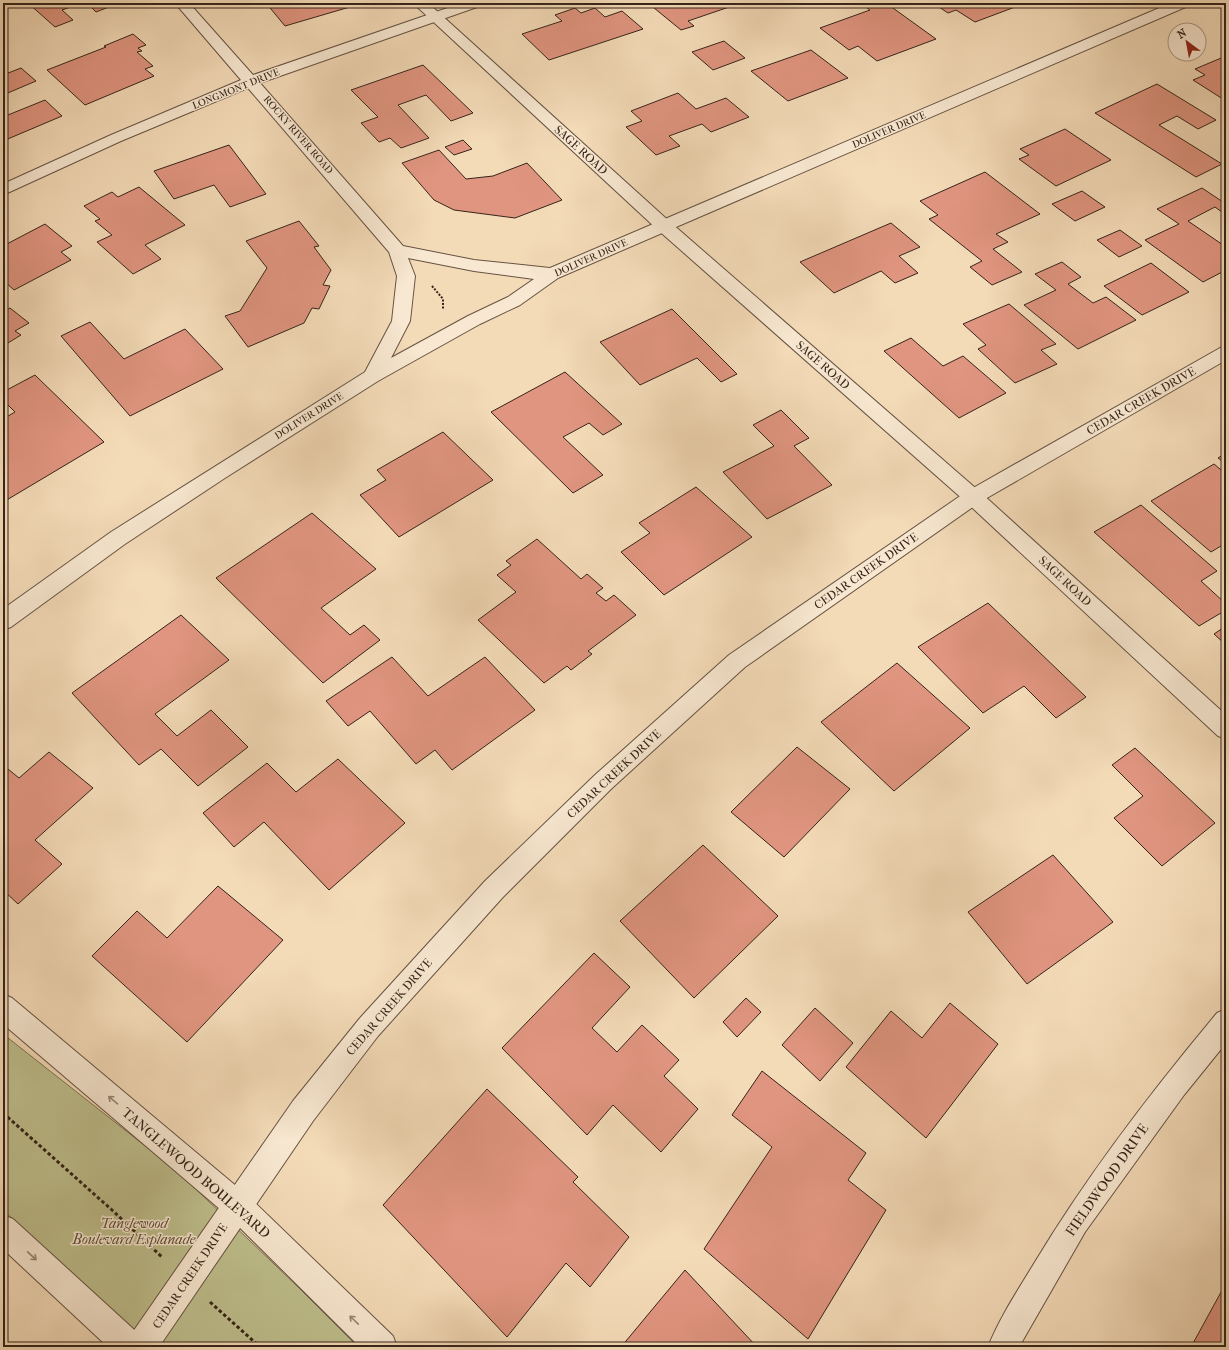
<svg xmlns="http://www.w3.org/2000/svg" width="1229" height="1350" font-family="'IM FELL French Canon',serif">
<rect width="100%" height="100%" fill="#f4dbb8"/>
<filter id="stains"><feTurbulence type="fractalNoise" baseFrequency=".005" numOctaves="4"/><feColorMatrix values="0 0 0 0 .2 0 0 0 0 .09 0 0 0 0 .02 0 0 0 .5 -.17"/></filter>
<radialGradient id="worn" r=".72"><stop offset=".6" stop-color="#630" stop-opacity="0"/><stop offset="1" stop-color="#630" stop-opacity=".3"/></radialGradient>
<path fill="#bebf8d" stroke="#7a7254" d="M3 1034 177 1171 298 1287 358 1347H151L3 1210Z"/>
<g fill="#e09580" stroke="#36241a">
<path d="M28 3H82L62 10 73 20 55 27Z"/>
<path d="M87 3H119L96 12Z"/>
<path d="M266 3H359L360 4 285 26Z"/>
<path d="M648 3H728L732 6 688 21 694 26 681 30Z"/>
<path d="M860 3H886L936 39 877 61 858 46 849 50 820 28 870 10Z"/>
<path d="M933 3H1009L1015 7 975 22 956 10 948 13Z"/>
<path d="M575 8 581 13 595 8 605 17 622 11 643 29 549 60 522 34 562 21 555 15Z"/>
<path d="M133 34 146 45 138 48 142 51 137 52 153 66 145 69 154 76 85 105 47 70 106 47 104 46Z"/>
<path d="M724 41 745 58 713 70 692 52Z"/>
<path d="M811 50 848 78 788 101 751 71Z"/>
<path d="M1226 56V101L1193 80 1205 75 1195 69Z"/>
<path d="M423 65 473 113 451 121 426 95 398 105 429 138 401 148 390 138 379 142 361 123 378 117 351 90Z"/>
<path d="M21 68 36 81 3 95V75Z"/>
<path d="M1157 84 1216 120 1198 129 1177 116 1159 125 1222 164 1196 177 1095 113Z"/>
<path d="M678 93 696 109 726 98 749 117 711 132 702 124 669 136 680 146 656 155 626 127 642 121 631 111Z"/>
<path d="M45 100 62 116 3 141V117Z"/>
<path d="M1065 129 1111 160 1056 186 1019 159 1029 155 1020 149Z"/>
<path d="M463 140 472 149 454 155 445 147Z"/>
<path d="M229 145 266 194 230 207 214 185 174 199 154 171Z"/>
<path d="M439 150 466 179 493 176 527 163 562 200 515 218 454 210 434 200 402 163Z"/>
<path d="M985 172 1040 214 996 234 1008 242 993 249 1022 272 992 285 970 267 982 261 929 219 938 215 920 201Z"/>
<path d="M139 187 185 225 145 245 161 259 133 274 97 242 112 235 95 221 100 219 84 206 112 192 118 197Z"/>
<path d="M1202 188 1226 204V215L1215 207 1188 221 1226 247V270L1203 282 1145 240 1179 224 1157 209Z"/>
<path d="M1082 191 1105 207 1075 221 1052 204Z"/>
<path d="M299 221 319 246 314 247 331 270 323 285 330 286 319 309 312 308 304 323 248 347 225 316 240 311 267 268 246 241Z"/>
<path d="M891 223 920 247 899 256 918 273 895 283 881 271 834 293 800 262Z"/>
<path d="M45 224 72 246 61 252 71 260 14 290 3 280V246Z"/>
<path d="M1120 230 1142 246 1119 257 1097 240Z"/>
<path d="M1062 262 1081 277 1068 284 1093 303 1106 297 1136 320 1078 349 1024 305 1056 290 1035 274Z"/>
<path d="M1151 263 1189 292 1142 315 1104 286Z"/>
<path d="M1009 304 1056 344 1041 350 1057 364 1015 383 978 349 986 345 963 324Z"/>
<path d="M10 308 29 323 15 331 21 335 3 346V312Z"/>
<path d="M672 309 737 374 721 382 697 358 640 385 600 342Z"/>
<path d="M90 322 124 359 185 329 223 369 130 416 61 336Z"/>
<path d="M911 338 943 366 963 356 1006 393 959 418 884 351Z"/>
<path d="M565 372 622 424 603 435 589 423 563 437 603 475 573 493 491 412Z"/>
<path d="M35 375 104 442 5 501 3 498V419L15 412 3 400V392Z"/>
<path d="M781 410 809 438 794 446 832 485 767 519 723 472 774 446 753 425Z"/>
<path d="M443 432 493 480 399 537 360 495 386 480 377 470Z"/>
<path d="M1226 453V464L1218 458Z"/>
<path d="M1214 464 1226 474V543L1211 552 1151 501Z"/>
<path d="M696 487 752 537 664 595 621 552 650 533 639 523Z"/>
<path d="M1141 505 1217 571 1201 581 1226 604V610L1199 626 1094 532Z"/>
<path d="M312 513 376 569 321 608 350 635 364 625 380 640 323 683 216 578Z"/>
<path d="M537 539 581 579 587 574 603 588 596 593 606 601 614 595 636 615 588 651 592 654 571 670 567 666 544 683 478 620 516 592 497 575 511 565 506 561Z"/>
<path d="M988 603 1086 697 1056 718 1024 686 983 713 918 647Z"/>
<path d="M181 615 229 660 155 714 177 736 211 710 248 747 198 786 161 749 139 765 72 693Z"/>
<path d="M1226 626V645L1214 634Z"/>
<path d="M392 657 428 696 485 657 535 710 452 770 435 750 416 764 370 711 348 726 326 701Z"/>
<path d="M897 663 970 728 894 791 821 722Z"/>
<path d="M797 747 850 789 784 857 731 812Z"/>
<path d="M1135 748 1215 823 1162 866 1114 818 1143 796 1112 765Z"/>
<path d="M49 752 93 788 35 840 62 864 18 904 3 890V765L19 778Z"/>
<path d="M338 759 405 823 329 890 264 822 234 847 203 813 267 763 296 792Z"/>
<path d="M703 845 778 916 694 998 620 921Z"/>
<path d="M1053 855 1113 922 1027 984 968 912Z"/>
<path d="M218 886 283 940 187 1042 92 956 137 911 167 938Z"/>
<path d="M594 953 630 987 592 1028 617 1052 642 1025 679 1060 664 1076 698 1109 661 1152 613 1105 587 1135 502 1048Z"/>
<path d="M746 998 761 1012 737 1037 723 1022Z"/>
<path d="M950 1003 998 1044 926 1138 846 1067 891 1011 922 1038Z"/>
<path d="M815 1008 853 1043 820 1081 782 1045Z"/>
<path d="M762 1071 866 1153 848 1180 886 1210 808 1339 704 1249 772 1147 732 1115Z"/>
<path d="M487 1089 578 1177 573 1182 629 1237 590 1287 566 1263 507 1337 383 1205Z"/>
<path d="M685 1270 757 1347H621Z"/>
<path d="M1226 1283V1347H1191Z"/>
</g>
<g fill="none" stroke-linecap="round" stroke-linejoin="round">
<defs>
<g id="minor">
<path d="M175 3H189L253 75 462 3H482L480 6 260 83 403 246 474 260 550 268 1171 3H1190L1188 6 558 278 520 305 480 324 378 381 225 478 125 544 11 627 3 630V609L111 532 365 372 392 321 397 276 389 252 248 88 121 141 3 195V184L111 135 241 80ZM408 258 474 271 534 279 508 297 468 316 391 358 410 321 415 276Z"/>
<path d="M1226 346V360L980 502 745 667 611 789 503 897 378 1036 313 1121 159 1347H126L130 1336 293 1101 360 1018 485 881 595 775 729 655 966 492 1220 348Z"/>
<path d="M1226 1009V1043L1184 1095 1085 1232 1019 1347H988C1000 1317 1018 1290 1035 1262 1088 1174 1151 1092 1217 1013Z"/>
</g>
<g id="tertiary">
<path d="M413 3H428L670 222 980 492 1226 715V739L1218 736 966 502 658 230Z"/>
<path d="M3 994 12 998 248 1196 393 1336 397 1347H360L228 1216 3 1024Z"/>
<path d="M3 1215 13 1219 141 1336 145 1347H108L3 1249Z"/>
</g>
</defs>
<use href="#minor" stroke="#665242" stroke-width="2"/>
<use href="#tertiary" stroke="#665242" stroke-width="2"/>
<path stroke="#36241a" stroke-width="2" stroke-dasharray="2 1.5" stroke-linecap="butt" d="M432 286 443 299V309"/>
<g stroke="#36241a" stroke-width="3" stroke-dasharray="3.5 2.5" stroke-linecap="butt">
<path d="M3 1113 112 1210 163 1258"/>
<path d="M210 1302 260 1347"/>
</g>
<use href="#minor" fill="#f8e8d1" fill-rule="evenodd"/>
<use href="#tertiary" fill="#f8e8d1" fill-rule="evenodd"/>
</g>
<defs><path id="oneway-shaft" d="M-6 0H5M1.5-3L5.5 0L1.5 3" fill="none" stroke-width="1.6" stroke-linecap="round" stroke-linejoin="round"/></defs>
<g stroke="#978676">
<use href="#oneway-shaft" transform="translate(113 1100) rotate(-140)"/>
<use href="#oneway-shaft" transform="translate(32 1256) rotate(43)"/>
<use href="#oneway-shaft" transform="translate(354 1320) rotate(-136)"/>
</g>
<g text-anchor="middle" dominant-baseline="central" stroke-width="3" stroke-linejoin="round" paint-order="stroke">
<g font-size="10" fill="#36241a" stroke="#f8e8d1">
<text transform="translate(236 89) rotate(-22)">LONGMONT DRIVE</text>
<text transform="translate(889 130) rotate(-23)">DOLIVER DRIVE</text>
<text transform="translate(298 135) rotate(49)">ROCKY RIVER ROAD</text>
<text transform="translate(591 258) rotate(-24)">DOLIVER DRIVE</text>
<text transform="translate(309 416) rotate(-32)">DOLIVER DRIVE</text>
</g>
<g font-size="12" fill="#36241a" stroke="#f8e8d1">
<text transform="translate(581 150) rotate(42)">SAGE ROAD</text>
<text transform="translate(823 365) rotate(41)">SAGE ROAD</text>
<text transform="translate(1141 401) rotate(-30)">CEDAR CREEK DRIVE</text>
<text transform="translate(866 571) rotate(-35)">CEDAR CREEK DRIVE</text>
<text transform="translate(1065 581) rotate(43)">SAGE ROAD</text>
<text transform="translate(614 774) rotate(-43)">CEDAR CREEK DRIVE</text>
<text transform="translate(389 1007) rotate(-49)">CEDAR CREEK DRIVE</text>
<text transform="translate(190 1276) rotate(-56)">CEDAR CREEK DRIVE</text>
</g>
<g font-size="14" fill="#36241a" stroke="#f8e8d1">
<text transform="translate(196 1173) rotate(41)">TANGLEWOOD BOULEVARD</text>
<text transform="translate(1107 1180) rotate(-55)">FIELDWOOD DRIVE</text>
</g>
<g font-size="14" font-style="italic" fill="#584b37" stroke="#f8e8d1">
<text x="134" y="1223">Tanglewood<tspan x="134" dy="16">Boulevard Esplanade</tspan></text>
</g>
</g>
<rect width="1229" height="1350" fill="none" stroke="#f4dbb8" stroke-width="16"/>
<rect x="4" y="4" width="1221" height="1342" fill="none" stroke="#36241a" stroke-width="2"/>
<rect x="8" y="8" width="1213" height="1334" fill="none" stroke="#36241a"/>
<g transform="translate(1187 42) rotate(328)"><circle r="19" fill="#f8e8d1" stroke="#aa9a88"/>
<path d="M0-3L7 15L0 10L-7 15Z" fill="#8f2418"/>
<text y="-6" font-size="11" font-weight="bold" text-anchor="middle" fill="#36241a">N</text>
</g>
<rect width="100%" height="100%" filter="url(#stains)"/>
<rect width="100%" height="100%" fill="url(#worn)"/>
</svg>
